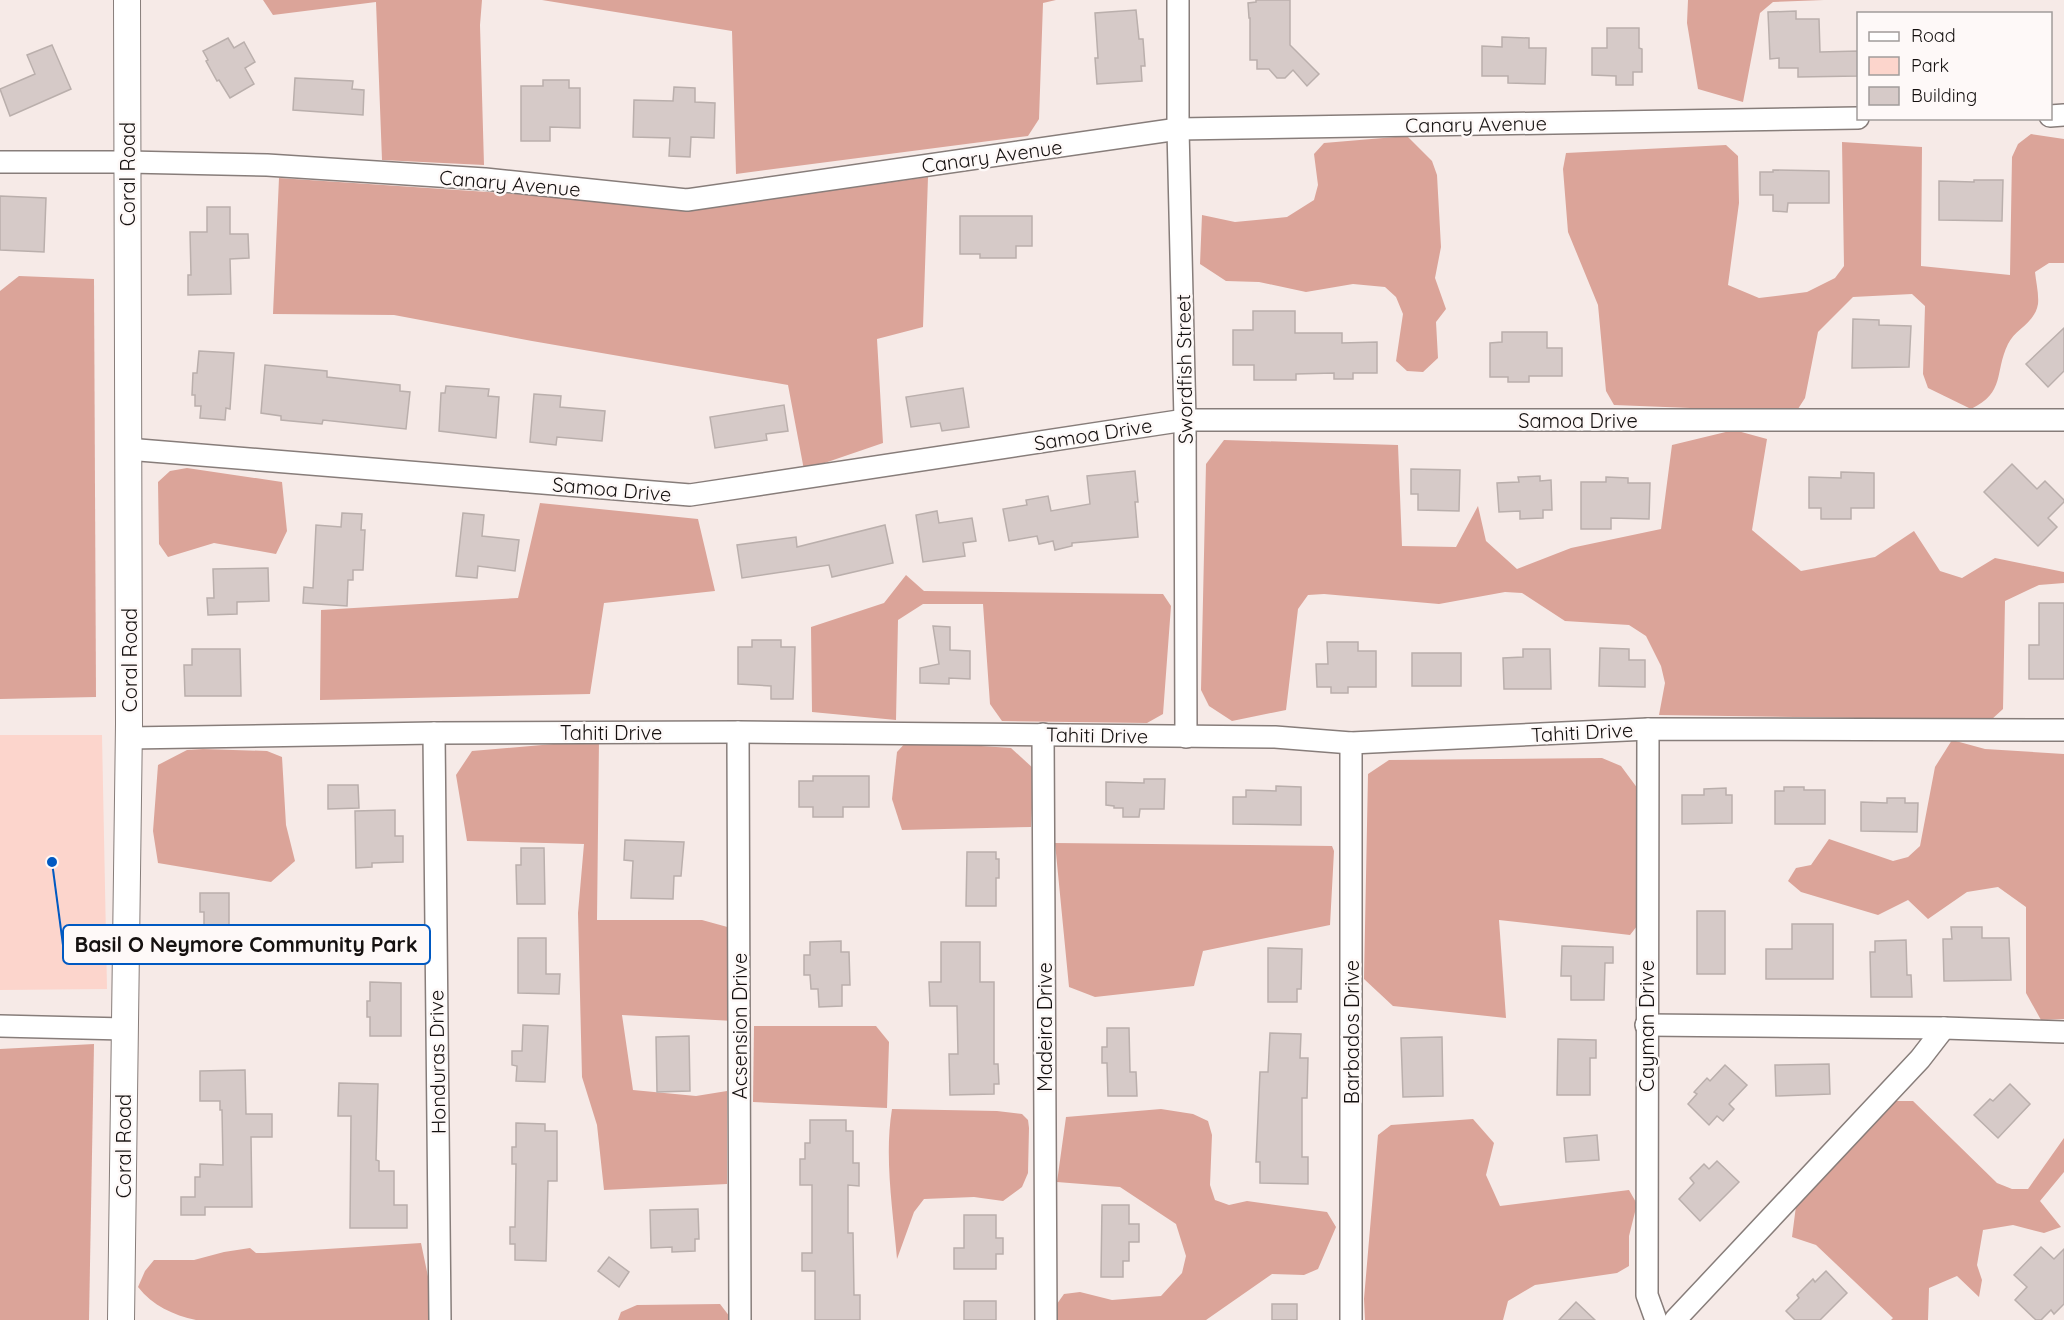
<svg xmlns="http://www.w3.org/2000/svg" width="2064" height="1320" font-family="Quicksand,sans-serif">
<rect width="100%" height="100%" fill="#f6eae7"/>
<path fill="#fcd5cc" d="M0 735H102L107 989 0 990Z"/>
<g fill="#dba499">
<path d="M263 0H482L480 25 484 165 382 160 376 2 273 15Z"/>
<path d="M542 0H1056L1043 3 1039 119 1028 136 736 174 732 31Z"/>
<path d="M1688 0H1824L1773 2 1760 13 1743 102 1698 89 1687 23Z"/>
<path d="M2031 134 2064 139V263H2049L2035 272C2036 282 2039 294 2038 304 2035 323 2015 329 2008 344 1994 373 2006 392 1971 409L1928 388 1923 374 1925 306 1912 294 1853 297 1818 332 1805 398 1796 412 1614 405 1606 391 1598 305 1568 232 1563 169 1566 153 1726 145 1738 156 1739 203 1728 285 1759 298 1807 292 1835 278 1844 266 1842 142 1922 147 1921 266 2010 275 2012 157 2018 144Z"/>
<path d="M1407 136 1432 161 1437 175 1441 247 1435 278 1446 309 1436 322 1438 358 1423 372 1407 371 1396 361 1403 314 1396 297 1385 287 1353 284 1306 292 1259 282 1226 281 1200 264 1202 215 1235 222 1287 217 1314 200 1318 185 1314 154 1324 143Z"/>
<path d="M928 177 923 327 877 339 883 443 804 470 788 385 532 341 394 315 273 314 279 178 709 207Z"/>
<path d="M19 276 94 279 96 697 0 699V291Z"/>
<path d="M1734 430 1767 439 1752 530 1801 571 1875 557 1914 531 1940 571 1962 578 1995 558 2064 572V583L2039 585 2005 601 2003 709 1991 720 1659 715 1665 683 1661 666 1646 636 1629 625 1565 621 1522 593 1505 592 1439 604 1324 594 1308 595 1298 609 1286 710 1232 721 1209 706 1201 690 1206 464 1224 440 1398 445 1402 546 1456 547 1478 506 1486 541 1517 569 1571 548 1661 529 1672 445Z"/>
<path d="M187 468 282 482 287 531 276 554 214 543 168 557 159 544 158 482 170 471Z"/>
<path d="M540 503 698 519 715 591 604 603 590 694 320 700 321 610 518 598Z"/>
<path d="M906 575 924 591 1163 594 1171 606 1163 714 1147 723 1002 721 990 704 983 604H923L898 620 896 720 812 712 811 627 884 603Z"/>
<path d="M599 740 597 920H702L731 928 734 1021 622 1015 633 1090 696 1096 727 1091V1184L604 1190 597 1125 582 1077 578 913 584 844 467 841 456 775 472 751Z"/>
<path d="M1952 740 1985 749 2064 754V1019L2041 1020 2026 993V907L1998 887 1967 892 1928 919 1908 900 1878 915 1801 892 1788 881 1796 868 1811 865 1829 839 1893 861 1908 857 1920 846 1935 767Z"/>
<path d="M907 741 1011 748 1034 769 1031 827 902 830 892 799 897 752Z"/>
<path d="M203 749 267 751 282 757 286 825 295 861 271 882 158 863 153 831 158 765 187 750Z"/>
<path d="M1602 758 1621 766 1638 789 1641 921 1630 935 1499 920 1506 1018 1393 1006 1364 979 1368 774 1389 760Z"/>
<path d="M1055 843 1332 846 1334 851 1330 925 1203 951 1194 986 1095 997 1069 987Z"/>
<path d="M754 1026H876L889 1042 887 1108 753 1102Z"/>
<path d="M94 1044 89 1320H0V1049Z"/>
<path d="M1896 1101H1913L1997 1183 2012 1189H2028L2064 1138V1172L2040 1201 2061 1227 2044 1233 2013 1225 1983 1230 1977 1265 1982 1280 1979 1297 1957 1276 1929 1288 1928 1320H1891L1893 1318 1816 1245 1792 1237 1796 1206Z"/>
<path d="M892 1109 997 1111 1022 1114 1028 1120 1029 1128 1028 1173 1022 1187 1003 1201 974 1197 924 1199 914 1212 897 1259C893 1210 884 1157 892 1109Z"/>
<path d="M1161 1109 1193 1114 1208 1121 1212 1135 1210 1185 1215 1200 1229 1205 1247 1201 1327 1212 1336 1227 1318 1269 1304 1275 1272 1274 1206 1320H1054V1308L1064 1294 1080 1292 1112 1300 1161 1296 1182 1273 1186 1256 1176 1224 1120 1187 1057 1182 1066 1117Z"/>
<path d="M1473 1119 1494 1143 1486 1175 1500 1206 1629 1190 1637 1204 1629 1236V1266L1617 1273 1535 1285 1508 1301 1503 1320H1365L1364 1299 1378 1135 1391 1125Z"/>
<path d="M421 1243 430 1286 428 1320H196C173 1315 153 1306 138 1287L145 1271 154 1260H194L224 1252 250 1248 256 1253H264Z"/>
<path d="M720 1304 730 1317V1320H618L621 1312 637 1305Z"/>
</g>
<g fill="#d6cac8" stroke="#baafac" stroke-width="1.5">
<path d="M1256 0H1290V45L1319 74 1307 86 1293 70 1285 78H1277L1269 69H1257V60H1250V18H1249L1248 3 1256 2Z"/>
<path d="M1136 10 1139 39H1143L1145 66H1141L1142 81 1097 84 1095 58H1098L1095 13Z"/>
<path d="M1796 11V19H1819L1820 52 1858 51V76L1798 77V68H1779V58L1770 59 1768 12Z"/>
<path d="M1607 28H1639V48L1642 49V72H1633V85H1616V76L1592 75V48H1607Z"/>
<path d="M1502 37 1529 38V48H1546L1545 84 1508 83V76H1482V46L1502 47Z"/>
<path d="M228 38 234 48 244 42 255 62 245 68 254 84 230 98 219 80 217 81 206 61 208 60 203 51Z"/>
<path d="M52 45 71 89 10 116 0 89 35 74 27 55Z"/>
<path d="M295 78 353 81 352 89 364 90 363 115 293 110Z"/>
<path d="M543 80H569V88H580V128L550 127V141H521V86H543Z"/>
<path d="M674 87 695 88V102L715 103 714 138 691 137 690 157 669 156 670 138 633 137 634 100 673 101Z"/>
<path d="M1773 170 1829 171V203H1788L1787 212 1773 211V195H1760V172H1773Z"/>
<path d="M1974 180H2003L2002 221 1939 220V181L1974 182Z"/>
<path d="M0 196 46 198 44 252 0 250Z"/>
<path d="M207 207H230V234H248L249 258 230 259 231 294 188 295V275H191L190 232H207Z"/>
<path d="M960 216H1032V246H1016V258H980V254H960Z"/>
<path d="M1253 311H1295V333H1342V343L1377 342V373H1353V379H1334V373L1296 374V380H1254V365H1233V330H1253Z"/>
<path d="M1853 319 1879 320V325L1911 326 1909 367 1852 368Z"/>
<path d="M2064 328V371L2048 387 2026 364Z"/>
<path d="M1502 332H1547V348H1562V376H1529V382H1508V377H1490V343L1502 342Z"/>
<path d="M199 351 234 353 230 409 226 408 225 420 200 418 201 406H195V395H192L193 373H197Z"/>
<path d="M265 365 327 371V377L400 385V391L410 392 406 429 323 420 322 424 281 420V416L261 413Z"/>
<path d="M446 386 489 389 488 396 499 397 496 438 439 431 441 393H445Z"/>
<path d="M963 388 969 427 942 431 940 423 911 427 906 397Z"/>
<path d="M534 394 561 396 560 407 605 411 602 441 557 437 556 445 530 442Z"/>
<path d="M784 405 788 431 766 434 767 440 715 448 710 417Z"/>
<path d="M2012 464 2037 489 2045 481 2064 500V502L2048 518 2057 527 2038 546 1984 492Z"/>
<path d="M1411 469 1460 470 1459 511 1418 510V494H1411Z"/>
<path d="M1135 471 1138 502H1135L1138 537 1072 543V546L1055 550 1053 541 1039 544 1037 536 1009 541 1003 509 1027 505 1026 500 1048 496 1051 511 1090 504 1087 476Z"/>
<path d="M1841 472 1874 473V508H1851V519H1821V508H1809V477L1841 478Z"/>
<path d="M1540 476V481L1551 480 1552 510H1543V518L1520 519V511L1499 512 1497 483 1519 482 1518 477Z"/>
<path d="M1606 477 1628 478V483H1650L1649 519 1611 518V529H1581V482H1606Z"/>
<path d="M937 511 939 523 972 518 976 541 963 543 965 556 923 562 916 515Z"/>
<path d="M342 513 362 514 361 530H365L363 570H353V580H348L347 606 303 603 304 587 313 588 316 525 341 527Z"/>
<path d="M463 513 484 515 482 536 519 540 515 571 478 566 477 578 456 576Z"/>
<path d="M885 525 893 563 832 577 829 565 742 578 737 545 796 537 797 547Z"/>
<path d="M268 568 269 601 237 602V614L208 615 207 598H214L213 569Z"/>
<path d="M2039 603H2064V679H2029V645H2039Z"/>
<path d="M933 626 950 627V650L970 651V679L949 678V684L920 683V668L939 664Z"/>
<path d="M752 640H781V647H795L793 699H771V686L738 684V647H752Z"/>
<path d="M1327 642H1358V651H1376V687H1348V693H1331V687H1317L1316 664H1328Z"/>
<path d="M1600 648 1629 649V660H1645V687L1599 686Z"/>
<path d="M192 649H240L241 696H185L184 665H192Z"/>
<path d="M1523 649H1550L1551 689H1504L1503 658 1523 657Z"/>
<rect x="1412" y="653" width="49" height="33"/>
<path d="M813 776H869V807H843V817H813V807H799V781H813Z"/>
<path d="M1144 779H1165L1164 809H1140L1139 817H1123V808H1114V806L1106 805V782L1144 783Z"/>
<path d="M328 785H358L359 808 328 809Z"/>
<path d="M1276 786 1301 787V825L1233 824V797H1246V790L1276 791Z"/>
<path d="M1784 787H1804V790H1825V824H1775V791H1784Z"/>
<path d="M1726 788V795H1732V823L1682 824V795H1704V789Z"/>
<path d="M1887 798H1905V803H1918L1917 832 1861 831V802L1887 803Z"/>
<path d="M395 810V836H403V862L372 863V867L356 868 355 811Z"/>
<path d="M625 840 684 842 681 876H674L673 899 631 898 633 861 624 860Z"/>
<path d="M521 848H544L545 904H517L516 865H521Z"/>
<path d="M967 852H996V859H999V878H996V906H966Z"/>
<path d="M200 893H229V932H237V963H204V912H200Z"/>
<rect x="1697" y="911" width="28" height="63"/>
<path d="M1792 924H1833V979H1766V949H1792Z"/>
<path d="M1951 927H1982V938H2009L2011 980 1944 981 1943 939H1952Z"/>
<path d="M518 938H546V974H560L559 994 518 993Z"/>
<path d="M1906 940 1907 975H1911L1912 997H1871L1870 952H1875V941Z"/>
<path d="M841 941V952H849L850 985H842V1006L819 1007 818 989H811L810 975H804V955H810V942Z"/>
<path d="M941 942H980V982H994V1064H998L999 1084H994V1094L950 1095 949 1054H958L957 1006H930L929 982H941Z"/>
<path d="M1562 946 1613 947V963H1605L1604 1000H1571V976H1561Z"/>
<path d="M1268 948 1302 949 1301 989H1297V1002H1268Z"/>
<path d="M370 982 401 983V1036H370V1017H367V1001H370Z"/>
<path d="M523 1025 548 1026 545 1082 516 1081 517 1066 512 1065V1051H522Z"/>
<path d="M1107 1028H1129L1130 1072H1136L1137 1096H1108L1107 1063H1102V1047H1107Z"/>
<path d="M1270 1033 1301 1034 1300 1058H1308L1307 1098H1302V1157H1308V1184L1260 1183V1162H1256L1260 1072H1268Z"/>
<path d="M689 1036 690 1091 657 1092 656 1037Z"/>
<path d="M1442 1037 1443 1096 1403 1097 1401 1038Z"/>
<path d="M1558 1039 1596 1040V1058H1590V1095H1557Z"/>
<path d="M1829 1064 1830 1094 1776 1096 1775 1065Z"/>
<path d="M1725 1065 1747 1085 1729 1104 1734 1109 1723 1121 1717 1116 1709 1125 1688 1104 1697 1094 1694 1092 1707 1078 1710 1081Z"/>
<path d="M245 1070 246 1114H272V1137H251L252 1207H205V1215H181V1197H195V1177H200V1164L223 1165 222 1110H220V1101H200V1071Z"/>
<path d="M339 1083 378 1084 376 1160 379 1161V1171H394V1205H407V1228H350L351 1116H338Z"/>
<path d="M2010 1084 2030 1104 1998 1138 1974 1115 1990 1099 1993 1101Z"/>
<path d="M810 1120H846V1131H853V1163H859V1186L848 1185V1233H853L854 1295H860V1320H815V1271H802V1253H812V1185H800V1159H805V1143H810Z"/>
<path d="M516 1123 545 1124V1131H557V1181H548L546 1261 515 1260V1244H510V1227H515L516 1164H512V1147H516Z"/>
<path d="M1597 1135 1599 1160 1566 1162 1564 1138Z"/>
<path d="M1717 1161 1739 1182 1700 1221 1679 1199 1694 1183 1690 1178 1704 1164 1709 1169Z"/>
<path d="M1102 1205H1129V1224H1139V1242H1129V1261H1123V1277H1101Z"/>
<path d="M698 1209 699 1239H695V1251L672 1252V1247L651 1248 650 1210Z"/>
<path d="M964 1215H996V1238H1003V1254H996V1269H954V1248H964Z"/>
<path d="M2041 1247 2054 1259 2064 1249V1304L2054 1314 2051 1310 2041 1320H2036L2015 1300 2027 1287 2014 1275Z"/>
<path d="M609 1257 629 1272 619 1287 598 1271Z"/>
<path d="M1826 1271 1847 1293 1820 1320H1795L1786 1311 1799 1298 1797 1295 1813 1279 1815 1282Z"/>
<rect x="964" y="1301" width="32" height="19"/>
<path d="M1576 1302 1595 1320H1559Z"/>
<rect x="1272" y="1304" width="25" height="16"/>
</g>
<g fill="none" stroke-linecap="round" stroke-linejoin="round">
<defs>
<g id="minor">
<path d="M1178 0V129L1185 420 1186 737"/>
<path d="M2050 116 2064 115"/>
<path d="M0 162H128L267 165 485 179 687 200 1178 129 1858 118"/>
<path d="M127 449 690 495 1185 420H2064"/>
<path d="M1648 729 1647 1295 1656 1320"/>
<path d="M738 732 740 1320"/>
<path d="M434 733 440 1320"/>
<path d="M1043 734 1046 1320"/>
<path d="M129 738 434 733 738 732 1275 737 1351 743 1648 729 2064 730"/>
<path d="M1646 1025 1944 1028 2064 1032"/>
<path d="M0 1026 124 1029"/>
<path d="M1351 1320V743"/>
<path d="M1675 1320 1920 1059 1944 1028"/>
</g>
<path id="tertiary" d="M121 1320 129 724 127 0"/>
</defs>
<use href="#minor" stroke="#877d7a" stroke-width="24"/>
<use href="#tertiary" stroke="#877d7a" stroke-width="28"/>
<use href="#minor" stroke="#fff" stroke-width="21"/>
<use href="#tertiary" stroke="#fff" stroke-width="26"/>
</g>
<g text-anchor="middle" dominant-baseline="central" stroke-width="5" stroke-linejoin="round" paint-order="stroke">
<g font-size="20" fill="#151110" stroke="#fef9f8">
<text transform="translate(1476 124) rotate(-1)">Canary Avenue</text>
<text transform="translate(992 156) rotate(-8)">Canary Avenue</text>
<text transform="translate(127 174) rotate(-90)">Coral Road</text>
<text transform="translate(510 183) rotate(5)">Canary Avenue</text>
<text transform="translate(1184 369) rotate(-91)">Swordfish Street</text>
<text x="1578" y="420">Samoa Drive</text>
<text transform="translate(1093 434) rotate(-9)">Samoa Drive</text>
<text transform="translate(612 489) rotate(5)">Samoa Drive</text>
<text transform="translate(129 660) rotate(-90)">Coral Road</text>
<text x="611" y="732">Tahiti Drive</text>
<text transform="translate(1582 732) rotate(-3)">Tahiti Drive</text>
<text transform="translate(1097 735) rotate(1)">Tahiti Drive</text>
<text transform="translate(739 1026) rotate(-90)">Acsension Drive</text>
<text transform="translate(1646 1026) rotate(-90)">Cayman Drive</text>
<text transform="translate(1044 1027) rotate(-90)">Madeira Drive</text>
<text transform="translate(1351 1032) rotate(-90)">Barbados Drive</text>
<text transform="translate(437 1062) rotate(-91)">Honduras Drive</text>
<text transform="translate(123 1146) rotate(-90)">Coral Road</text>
</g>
</g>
<path fill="none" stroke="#0059c2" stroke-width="2" d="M52 862L63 945"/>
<circle fill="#0059c2" stroke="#fef9f8" stroke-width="2" cx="52" cy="862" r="6"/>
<rect fill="#fef9f8" stroke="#0059c2" stroke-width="2" x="63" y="925" width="367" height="39" rx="6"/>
<g font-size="21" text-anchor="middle" font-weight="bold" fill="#151110">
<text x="246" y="952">Basil O Neymore Community Park</text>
</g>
<rect x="1857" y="12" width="195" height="108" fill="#fef9f8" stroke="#a19c9b" stroke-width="1.5"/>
<rect x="1869" y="32" width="30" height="9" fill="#ffffff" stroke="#a19c9b" stroke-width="1.5"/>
<text x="1911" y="42" font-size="18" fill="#151110">Road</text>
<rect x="1869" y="57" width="30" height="18" fill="#fcd5cc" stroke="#a19c9b" stroke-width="1.5"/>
<text x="1911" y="72" font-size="18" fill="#151110">Park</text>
<rect x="1869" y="87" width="30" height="18" fill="#d6cac8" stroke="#a19c9b" stroke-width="1.5"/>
<text x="1911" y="102" font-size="18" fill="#151110">Building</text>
</svg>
